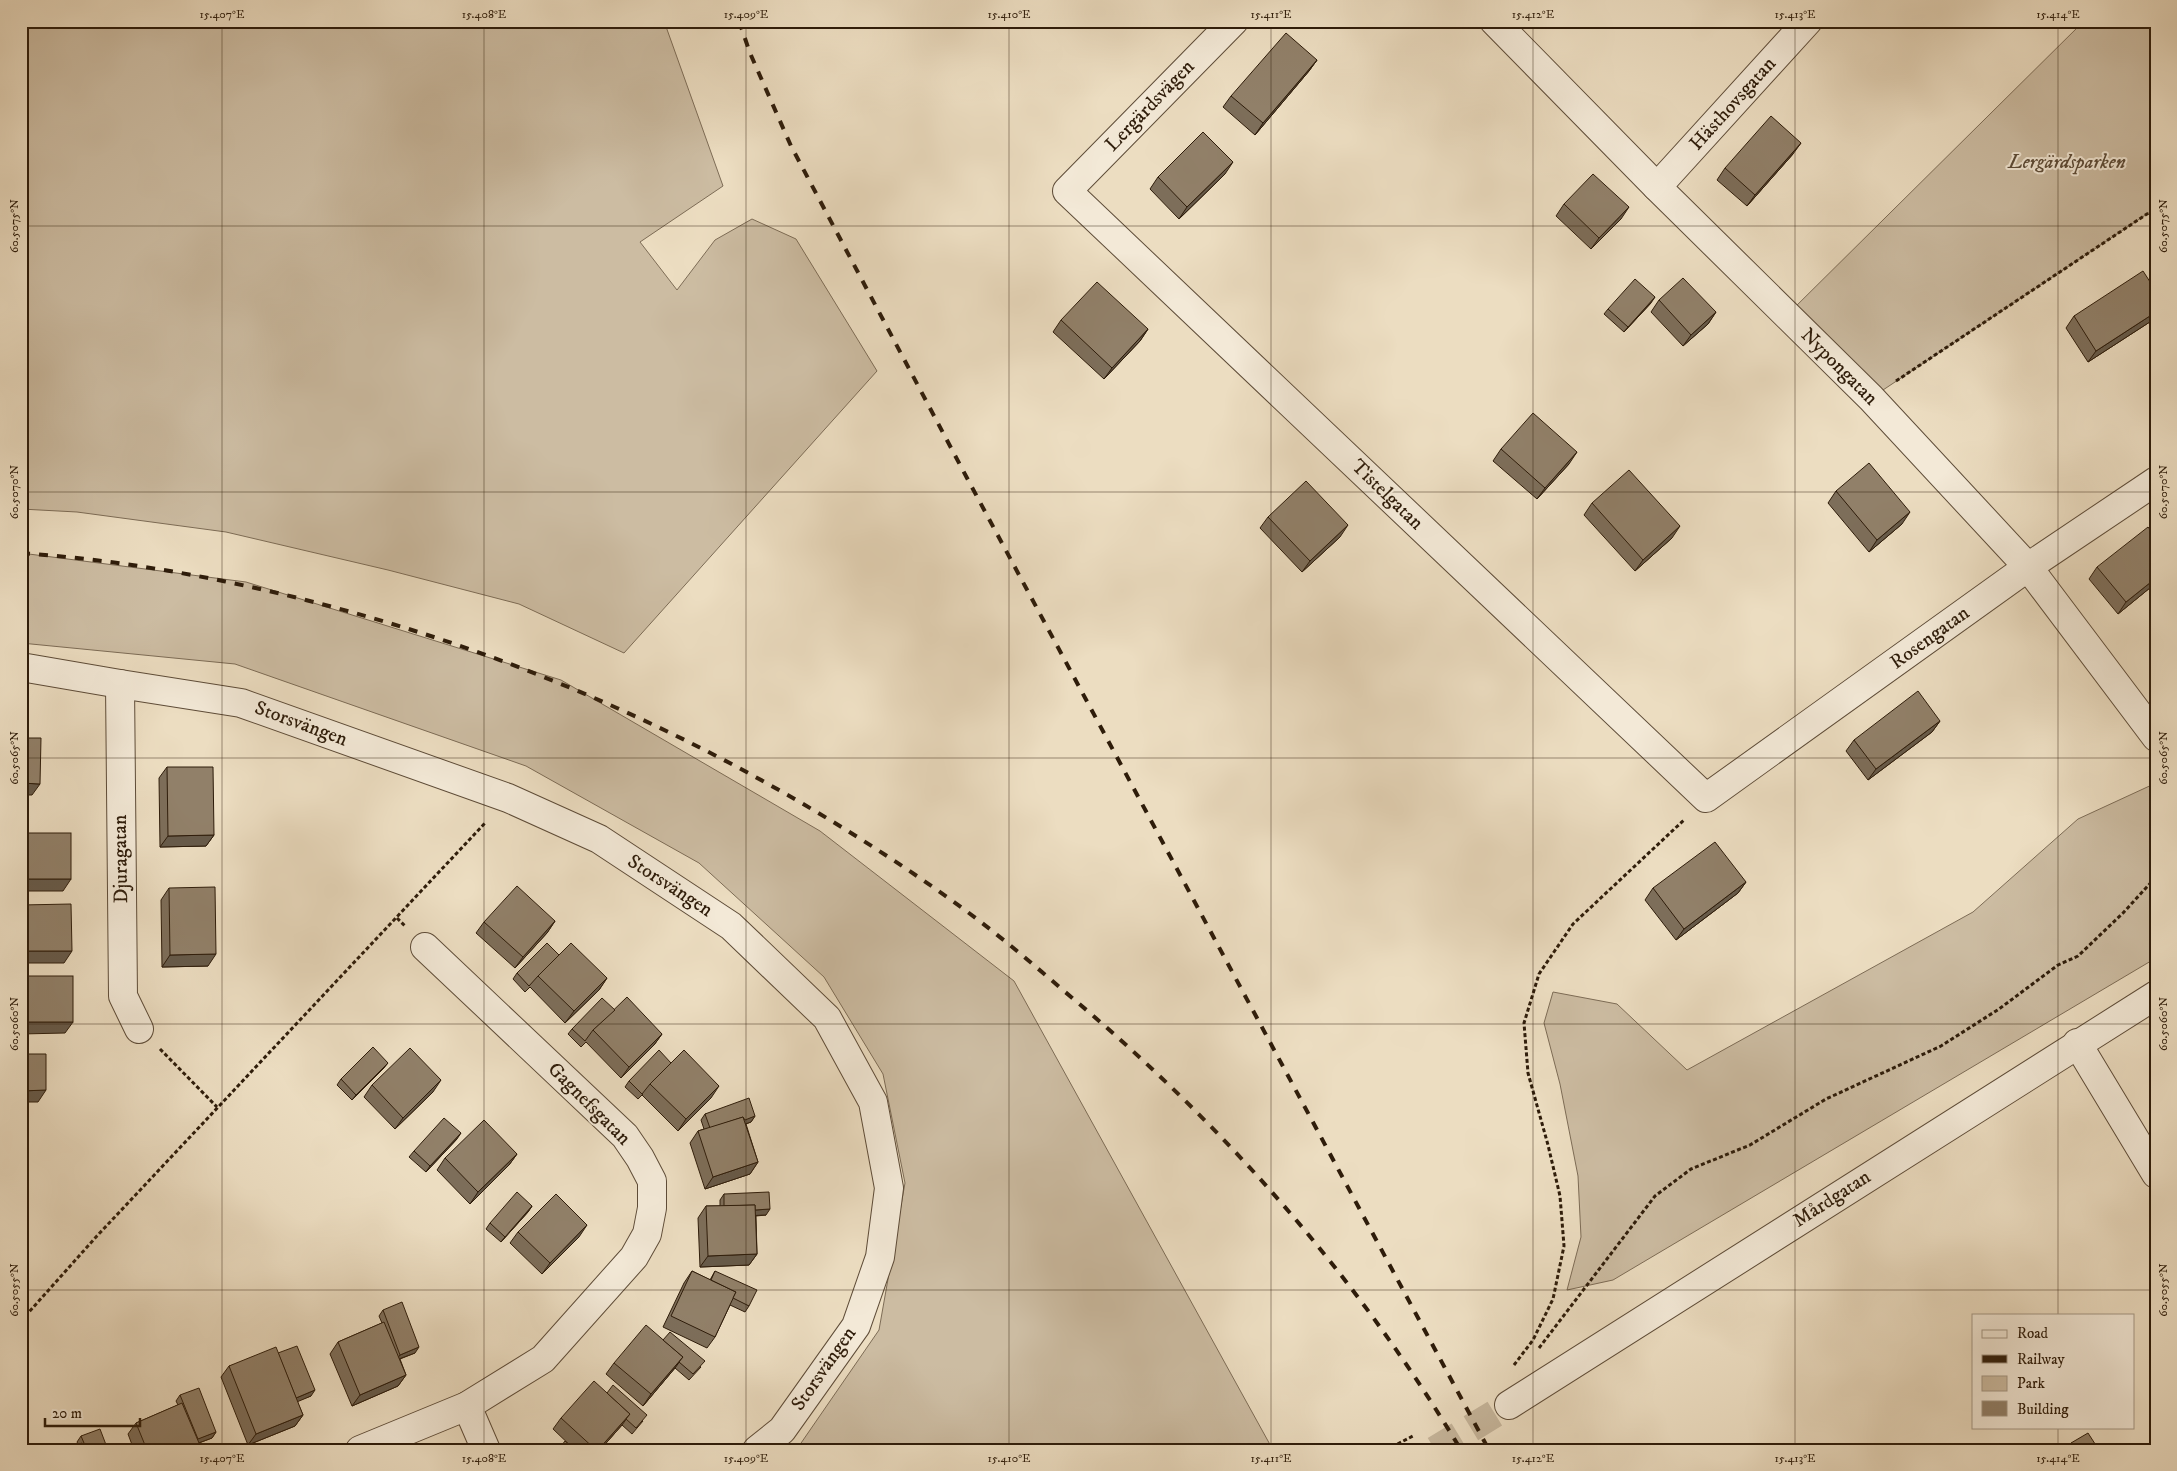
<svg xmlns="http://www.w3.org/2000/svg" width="2177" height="1471" font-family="'IM FELL DW Pica',serif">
<rect width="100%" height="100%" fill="#ecddc1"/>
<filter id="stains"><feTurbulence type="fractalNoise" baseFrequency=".004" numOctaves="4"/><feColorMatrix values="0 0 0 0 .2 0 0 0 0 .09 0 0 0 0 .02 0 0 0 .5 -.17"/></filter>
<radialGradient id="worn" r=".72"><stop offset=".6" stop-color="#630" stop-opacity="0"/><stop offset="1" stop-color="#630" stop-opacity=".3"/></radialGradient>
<g fill="#ccbca2" stroke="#7d6c56">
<path d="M21 21H664L723 186 640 242 677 290 715 240 752 219 796 239 877 371 624 653 519 604 388 570 226 532 77 512 21 509Z"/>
<path d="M2084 21H2156V208L1871 398 1787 315Z"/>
<path d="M21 553 246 582 561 680 820 831 1014 981 1273 1450H794L799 1446 879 1330 905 1183 883 1074 824 977 699 863 526 766 235 664 21 643Z"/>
<path d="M2156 783V958L1613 1280 1567 1290 1581 1237 1578 1176 1560 1084 1544 1023 1553 992 1617 1004 1687 1070 1973 912 2078 819Z"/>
</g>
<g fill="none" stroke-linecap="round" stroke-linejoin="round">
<path stroke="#c6b69c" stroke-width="28" stroke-dasharray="28 14" stroke-linecap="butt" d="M1435 1450 1509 1405"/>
<defs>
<g id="minor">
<path d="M1234 21 1067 191 1706 798 2028 567 2156 481"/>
<path d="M1494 21 1657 187 1871 398 2028 567 2156 737"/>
<path d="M1657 187 1808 21"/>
<path d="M21 667 120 684 241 703 508 798 599 839 731 926 827 1018 873 1102 889 1188 880 1257 856 1326 782 1430 757 1450"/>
<path d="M120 684 123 996 139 1029"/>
<path d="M2077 1043 2156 1174"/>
<path d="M467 1406 486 1450"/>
<path d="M360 1450 467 1406 543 1359 634 1257 647 1234 652 1208V1181L640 1158 625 1136 425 947"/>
</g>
<path id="tertiary" d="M1509 1405 2156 995"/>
</defs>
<use href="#minor" stroke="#5e4c38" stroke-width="30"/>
<use href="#tertiary" stroke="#5e4c38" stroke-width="30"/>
<g stroke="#2e1c0a" stroke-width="3" stroke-dasharray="4 2.5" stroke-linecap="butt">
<path d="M1896 381 2156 208"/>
<path d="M397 918 406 927"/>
<path d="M160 1049 217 1107"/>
<path d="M21 1321 96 1237 486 822"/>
<path d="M1539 1348 1655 1196 1691 1169 1750 1145 1826 1099 1941 1046 1999 1009 2058 965 2078 956 2123 913 2156 877"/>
<path d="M1514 1365 1533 1340 1553 1299 1564 1246 1560 1196 1548 1145 1528 1073 1524 1023 1539 974 1573 924 1685 819"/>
<path d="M1386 1450 1413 1436"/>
</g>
<use href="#minor" stroke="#f3e9d7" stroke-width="28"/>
<use href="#tertiary" stroke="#f3e9d7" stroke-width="28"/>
<g stroke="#2e1c0a" stroke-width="4" stroke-dasharray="9 9" stroke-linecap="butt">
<path d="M739 21 750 53 791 146 967 478 1489 1450"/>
<path d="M21 553C134 561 243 582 351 612 564 671 767 769 947 897 988 926 1026 958 1064 991 1222 1123 1355 1273 1461 1450"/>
</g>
</g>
<g fill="#7d6e5a" stroke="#2e1c0a">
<path d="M1317 60 1309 71 1255 135 1223 107 1231 96Z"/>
<path d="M1793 154 1747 206 1717 180 1725 168Z"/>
<path d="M1225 174 1179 219 1150 189 1158 177Z"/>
<path d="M1564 204 1621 219 1591 249 1556 216Z"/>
<path d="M2156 291V318L2088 362 2066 328 2074 316Z"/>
<path d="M1659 300 1716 312 1708 324 1683 346 1651 312Z"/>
<path d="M1651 303 1624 332 1604 314 1608 309Z"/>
<path d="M1061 320 1148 329 1140 341 1104 379 1053 332Z"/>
<path d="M1501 449 1569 464 1537 499 1493 461Z"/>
<path d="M1836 491 1902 524 1869 552 1828 503Z"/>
<path d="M1592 503 1672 538 1635 571 1584 515Z"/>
<path d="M1268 517 1340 537 1302 572 1260 528Z"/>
<path d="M2097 567 2156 583 2118 614 2089 579Z"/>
<path d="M1940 721 1932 732 1868 780 1846 751 1854 740Z"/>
<path d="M167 767 214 835 206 846 160 847 159 778Z"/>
<path d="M1746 882 1738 893 1676 940 1645 900 1653 888Z"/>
<path d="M169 888 208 966 162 967 161 900Z"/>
<path d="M555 921 547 933 515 968 476 933 484 922Z"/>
<path d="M559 955 607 978 599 990 565 1023 530 987 525 992 513 979 517 973Z"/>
<path d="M615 1010 662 1034 654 1045 621 1078 586 1042 581 1047 568 1034 572 1029Z"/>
<path d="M671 1063 711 1098 678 1131 642 1095 643 1094 638 1099 625 1087 629 1081Z"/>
<path d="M384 1068 352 1100 337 1085 341 1079Z"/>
<path d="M372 1085 433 1092 395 1129 364 1097Z"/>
<path d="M705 1114 755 1116 751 1122 746 1124 758 1162 750 1174 705 1189 690 1143 698 1131 704 1129 701 1120Z"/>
<path d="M457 1139 426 1172 409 1157 414 1151Z"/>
<path d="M517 1154 509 1165 470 1204 437 1170 445 1158Z"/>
<path d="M724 1194 766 1215 756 1216 757 1254 749 1265 700 1267 698 1218 706 1206H720V1200Z"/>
<path d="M532 1206 528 1212 501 1242 486 1229 490 1223Z"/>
<path d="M518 1232 579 1237 542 1274 510 1243Z"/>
<path d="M692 1271 710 1280 715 1271 749 1306 745 1312 730 1305 715 1337 707 1348 663 1327 684 1283Z"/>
<path d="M383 1310 415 1353 400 1359 406 1375 398 1386 352 1406 330 1354 338 1342 382 1323 379 1316Z"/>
<path d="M663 1340 701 1367 689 1380 675 1368 643 1406 606 1374 614 1363Z"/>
<path d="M278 1354 311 1396 297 1401 303 1415 295 1426 248 1445 221 1377 229 1366Z"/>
<path d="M2156 1357V1364L2153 1360Z"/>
<path d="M607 1393 643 1421 632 1434 622 1425 600 1450H575L553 1429 561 1418Z"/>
<path d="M180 1395 216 1432 212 1438 199 1443 202 1450H134L128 1434 136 1423 178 1405 176 1401Z"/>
<path d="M81 1436 108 1450H65L78 1444 77 1442Z"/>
<path d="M2071 1443 2099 1450H2067Z"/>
</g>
<g fill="#665a4a" stroke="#2e1c0a">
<path d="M1317 60 1309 71 1255 135 1263 123Z"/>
<path d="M1801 143 1793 154 1747 206 1755 195Z"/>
<path d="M1233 162 1225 174 1179 219 1187 207Z"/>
<path d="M1629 207 1621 219 1591 249 1599 238Z"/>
<path d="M1655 297 1651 303 1624 332 1628 327Z"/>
<path d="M1716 312 1708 324 1683 346 1691 335Z"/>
<path d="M2156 312V318L2088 362 2096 351Z"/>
<path d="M1148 329 1140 341 1104 379 1112 368Z"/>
<path d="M1577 452 1569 464 1537 499 1545 488Z"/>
<path d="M1910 512 1902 524 1869 552 1877 540Z"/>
<path d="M1348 525 1340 537 1302 572 1310 561Z"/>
<path d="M1680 526 1672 538 1635 571 1643 560Z"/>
<path d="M2156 578V583L2118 614 2126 602Z"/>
<path d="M1940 721 1932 732 1868 780 1876 769Z"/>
<path d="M21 783 40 784 32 795H21Z"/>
<path d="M214 835 206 846 160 847 168 836Z"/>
<path d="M21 879H71L63 891H21Z"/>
<path d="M1746 882 1738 893 1676 940 1684 929Z"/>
<path d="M555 921 547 933 515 968 523 957Z"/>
<path d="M21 951H72L64 963H21Z"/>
<path d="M216 954 208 966 162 967 170 955Z"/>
<path d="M607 978 599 990 565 1023 574 1011Z"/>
<path d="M21 1022H73L65 1033 21 1034Z"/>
<path d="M662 1034 654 1045 621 1078 629 1067Z"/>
<path d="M388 1063 384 1068 352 1100 356 1095Z"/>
<path d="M441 1080 433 1092 395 1129 403 1118Z"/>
<path d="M719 1086 711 1098 678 1131 686 1119Z"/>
<path d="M46 1090 38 1102H21V1091Z"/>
<path d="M755 1116 751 1122 707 1137 711 1131Z"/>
<path d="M461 1133 457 1139 426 1172 430 1166Z"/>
<path d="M517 1154 509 1165 470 1204 478 1192Z"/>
<path d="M758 1162 750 1174 705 1189 713 1177Z"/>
<path d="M532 1206 528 1212 501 1242 505 1237Z"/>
<path d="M770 1209 766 1215 720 1217 725 1212Z"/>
<path d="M587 1225 579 1237 542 1274 550 1263Z"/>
<path d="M757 1254 749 1265 700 1267 708 1256Z"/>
<path d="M419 1347 415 1353 396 1360 400 1355Z"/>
<path d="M683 1357 675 1368 643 1406 651 1394Z"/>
<path d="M406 1375 398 1386 352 1406 360 1395Z"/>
<path d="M315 1390 311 1396 292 1404 296 1398Z"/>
<path d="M630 1414 622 1425 600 1450H598Z"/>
<path d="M303 1415 295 1426 248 1445 256 1434Z"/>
<path d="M216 1432 212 1438 193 1445 197 1439Z"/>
</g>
<g fill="#918069" stroke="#2e1c0a">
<path d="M1286 33 1317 60 1263 123 1231 96Z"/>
<path d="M1771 116 1801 143 1755 195 1725 168Z"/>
<path d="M1203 132 1233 162 1187 207 1158 177Z"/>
<path d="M1593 174 1629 207 1599 238 1564 204Z"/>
<path d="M2143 271 2156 291V312L2096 351 2074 316Z"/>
<path d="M1683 278 1716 312 1691 335 1659 300Z"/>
<path d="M1635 279 1655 297 1628 327 1608 309Z"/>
<path d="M1097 282 1148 329 1112 368 1061 320Z"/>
<path d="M1533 413 1577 452 1545 488 1501 449Z"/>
<path d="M1869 463 1910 512 1877 540 1836 491Z"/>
<path d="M1629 470 1680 526 1643 560 1592 503Z"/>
<path d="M1306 481 1348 525 1310 561 1268 517Z"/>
<path d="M2148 527 2156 537V578L2126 602 2097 567Z"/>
<path d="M1918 691 1940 721 1876 769 1854 740Z"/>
<path d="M21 738H41L40 784 21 783Z"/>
<path d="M167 767H213L214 835 168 836Z"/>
<rect x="21" y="833" width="50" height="46"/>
<path d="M1715 842 1746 882 1684 929 1653 888Z"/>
<path d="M517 886 555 921 523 957 484 922Z"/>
<path d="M215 887 216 954 170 955 169 888Z"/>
<path d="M71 904 72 951H21V905Z"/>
<path d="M547 943 559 955 538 976 529 986 517 973Z"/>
<path d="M571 943 607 978 574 1011 538 976Z"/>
<rect x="21" y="976" width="52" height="46"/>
<path d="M627 997 662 1034 629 1067 593 1030Z"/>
<path d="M602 998 615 1010 593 1030 585 1041 572 1029Z"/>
<path d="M373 1047 388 1063 356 1095 341 1079Z"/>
<path d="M410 1048 441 1080 403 1118 372 1085Z"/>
<path d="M659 1050 671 1063 650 1084 642 1094 629 1081Z"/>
<path d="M684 1050 719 1086 686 1119 650 1084Z"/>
<path d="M21 1054H46V1090L21 1091Z"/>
<path d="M749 1098 755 1116 745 1120 743 1117 710 1128 705 1114Z"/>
<path d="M743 1117 758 1162 713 1177 698 1131Z"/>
<path d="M444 1118 461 1133 430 1166 414 1151Z"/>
<path d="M484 1120 517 1154 478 1192 445 1158Z"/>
<path d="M517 1192 532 1206 505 1237 490 1223Z"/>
<path d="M769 1192 770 1209 755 1210V1205L724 1206V1194Z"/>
<path d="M556 1194 587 1225 550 1263 518 1232Z"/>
<path d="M755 1205 757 1254 708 1256 706 1206Z"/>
<path d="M692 1271 736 1292 715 1337 671 1316Z"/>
<path d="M715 1271 757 1290 749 1306 733 1298 736 1292 711 1280Z"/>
<path d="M402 1302 419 1347 400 1355 383 1310Z"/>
<path d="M384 1322 406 1375 360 1395 338 1342Z"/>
<path d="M646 1325 683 1357 651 1394 614 1363Z"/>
<path d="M670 1332 705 1361 693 1374 679 1362 683 1357 663 1340Z"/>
<path d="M297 1346 315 1390 296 1398 278 1353Z"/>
<path d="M276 1347 303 1415 256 1434 229 1366Z"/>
<path d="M594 1381 630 1414 598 1450H596L561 1418Z"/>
<path d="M613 1385 647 1415 636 1428 626 1419 630 1414 607 1393Z"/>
<path d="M199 1388 216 1432 198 1439 180 1395Z"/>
<path d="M182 1403 202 1450H147L136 1423Z"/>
<path d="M100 1429 108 1450H87L81 1436Z"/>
<path d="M2088 1433 2099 1450H2075L2071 1443Z"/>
<path d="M565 1441 575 1450H558Z"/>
<path d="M82 1443 85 1450H65Z"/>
</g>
<path fill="none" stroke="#2e1c0a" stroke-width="1" stroke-opacity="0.45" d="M222 21V1450M484 21V1450M746 21V1450M1009 21V1450M1271 21V1450M1533 21V1450M1795 21V1450M2058 21V1315M21 226H2156M21 492H2156M21 758H2156M21 1024H2156M21 1290H2156M2058 1427V1450"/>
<g text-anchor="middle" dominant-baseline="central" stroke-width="4" stroke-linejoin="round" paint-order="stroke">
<g font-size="20" fill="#2e1c0a" stroke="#f3e9d7">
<text transform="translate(1733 104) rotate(-48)">Hästhovsgatan</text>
<text transform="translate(1150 106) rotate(-46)">Lergärdsvägen</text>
<text transform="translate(1839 367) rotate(45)">Nypongatan</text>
<text transform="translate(1387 495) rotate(44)">Tistelgatan</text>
<text transform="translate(1930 638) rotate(-36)">Rosengatan</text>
<text transform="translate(301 724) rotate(20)">Storsvängen</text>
<text transform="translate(121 859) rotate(-91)">Djuragatan</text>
<text transform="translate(670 886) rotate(33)">Storsvängen</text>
<text transform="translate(589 1104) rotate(45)">Gagnefsgatan</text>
<text transform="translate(1832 1199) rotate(-33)">Mårdgatan</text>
<text transform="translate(824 1369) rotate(-55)">Storsvängen</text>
</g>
<g font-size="20" font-style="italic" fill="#5d4c38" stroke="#f3e9d7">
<text x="2067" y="162">Lergärdsparken</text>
</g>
</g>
<rect width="2177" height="1471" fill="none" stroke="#ecddc1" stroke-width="55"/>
<rect x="1972" y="1314" width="162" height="115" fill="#f3e9d7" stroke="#a49785"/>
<rect x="1982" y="1330" width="25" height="8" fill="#f3e9d7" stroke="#a49785"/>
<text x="2017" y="1338" font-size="15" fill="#2e1c0a">Road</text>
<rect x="1982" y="1355" width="25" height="8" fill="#2e1c0a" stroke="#a49785"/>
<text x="2017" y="1364" font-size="15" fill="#2e1c0a">Railway</text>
<rect x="1982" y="1376" width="25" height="15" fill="#ccbca2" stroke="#a49785"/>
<text x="2017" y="1388" font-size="15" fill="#2e1c0a">Park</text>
<rect x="1982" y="1401" width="25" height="15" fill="#918069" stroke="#a49785"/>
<text x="2017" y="1414" font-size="15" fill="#2e1c0a">Building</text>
<path d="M45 1418v8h95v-8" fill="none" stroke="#2e1c0a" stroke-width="2.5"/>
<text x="52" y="1418" font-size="15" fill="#2e1c0a" stroke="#f3e9d7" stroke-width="4" paint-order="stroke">20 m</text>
<rect x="28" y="28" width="2122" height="1416" fill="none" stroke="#2e1c0a" stroke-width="2"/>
<g font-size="12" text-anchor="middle" fill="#2e1c0a">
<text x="222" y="18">15.407°E</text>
<text x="484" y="18">15.408°E</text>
<text x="746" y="18">15.409°E</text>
<text x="1009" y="18">15.410°E</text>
<text x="1271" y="18">15.411°E</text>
<text x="1533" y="18">15.412°E</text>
<text x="1795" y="18">15.413°E</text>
<text x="2058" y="18">15.414°E</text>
<text transform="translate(14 226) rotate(-90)" y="4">60.5075°N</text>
<text transform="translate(2163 226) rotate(-90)" y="4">60.5075°N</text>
<text transform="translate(14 492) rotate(-90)" y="4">60.5070°N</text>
<text transform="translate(2163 492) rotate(-90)" y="4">60.5070°N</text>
<text transform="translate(14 758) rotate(-90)" y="4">60.5065°N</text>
<text transform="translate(2163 758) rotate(-90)" y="4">60.5065°N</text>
<text transform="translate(14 1024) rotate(-90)" y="4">60.5060°N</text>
<text transform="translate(2163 1024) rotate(-90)" y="4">60.5060°N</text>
<text transform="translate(14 1290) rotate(-90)" y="4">60.5055°N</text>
<text transform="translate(2163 1290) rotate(-90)" y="4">60.5055°N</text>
<text x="222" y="1462">15.407°E</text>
<text x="484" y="1462">15.408°E</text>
<text x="746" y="1462">15.409°E</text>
<text x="1009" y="1462">15.410°E</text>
<text x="1271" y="1462">15.411°E</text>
<text x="1533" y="1462">15.412°E</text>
<text x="1795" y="1462">15.413°E</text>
<text x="2058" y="1462">15.414°E</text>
</g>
<rect width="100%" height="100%" filter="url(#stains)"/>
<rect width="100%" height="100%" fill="url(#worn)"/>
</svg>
